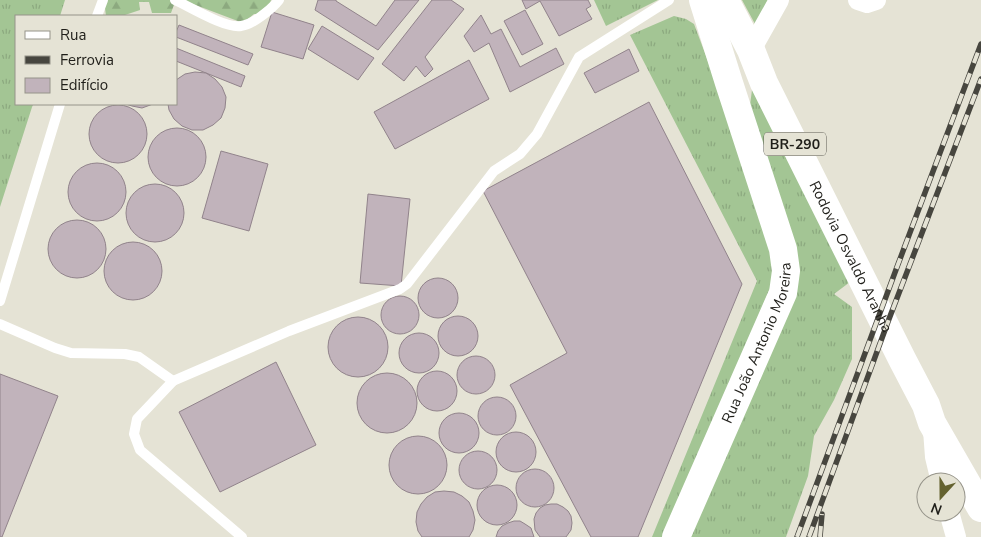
<svg xmlns="http://www.w3.org/2000/svg" width="981" height="537" font-family="'Nunito Sans',sans-serif">
<defs>
<pattern id="grass-tufts" width="24" height="20" patternUnits="userSpaceOnUse" patternTransform="scale(1.25)"><rect width="24" height="20" fill="#a3c594"/><path d="M3 7l-1-3M5 7V3M7 7l1-3M15 17l-1-3M17 17v-4M19 17l1-3" fill="none" stroke="#8ca97f"/></pattern>
<pattern id="forest-firs" width="22" height="20" patternUnits="userSpaceOnUse" patternTransform="scale(1.25)"><rect width="22" height="20" fill="#a3c594"/><path d="M5 1l3.5 6h-7zM16 11l3.5 6h-7z" fill="#8ca97f"/></pattern>
</defs>
<rect width="100%" height="100%" fill="#e5e3d5"/>
<g fill="url(#grass-tufts)">
<path d="M0 0H65L60 16H16V104H33L0 207Z"/>
<path d="M594 0H658L606 26Z"/>
<path d="M742 0H768L755 24Z"/>
<path d="M674 16 686 19 694 24 729 117 774 258 773 281 667 537H652L757 281 630 35Z"/>
<path d="M753 82 854 279 834 294 852 307V359L834 400 814 436 808 476 786 537H684L793 284 749 113Z"/>
</g>
<path fill="url(#forest-firs)" d="M104 0H271L267 14H254L243 23 185 1 175 2 171 13H152L149 2H139L140 10 122 16H106Z"/>
<g fill="#c1b3bb" stroke="#91838b">
<path d="M318 0H336V1L376 26 395 0H419L378 50 315 10Z"/>
<path d="M432 0H451L464 9 425 57 433 69 425 77 416 66 404 81 382 64Z"/>
<path d="M522 0H588L591 6 586 9 592 19 559 36 540 1 526 9Z"/>
<path d="M525 10 543 44 522 55 504 21Z"/>
<path d="M272 12 314 25 303 59 261 47Z"/>
<path d="M481 15 491 34 501 29 520 67 556 48 564 64 510 92 489 43 474 52 464 36Z"/>
<path d="M179 25 253 54 248 65 176 37V32Z"/>
<path d="M322 26 374 58 358 80 308 49Z"/>
<path d="M176 48 245 76 241 87 176 61Z"/>
<path d="M629 49 639 71 595 93 584 73Z"/>
<path d="M469 60 489 99 395 149 374 112Z"/>
<path d="M195 72 206 73 215 79 222 87 226 97 225 108 221 118 213 125 203 130H192L182 126 174 119 169 110 168 104H176V80L185 74Z"/>
<path d="M649 102 742 284 638 537H591L510 385 567 353 483 191Z"/>
<path d="M126 104H153L142 108 132 106Z"/>
<circle cx="118" cy="134" r="29"/>
<circle cx="177" cy="157" r="29"/>
<path d="M221 151 268 164 249 231 202 218Z"/>
<circle cx="97" cy="192" r="29"/>
<circle cx="155" cy="213" r="29"/>
<path d="M368 194 410 199 401 286 360 283Z"/>
<circle cx="77" cy="249" r="29"/>
<circle cx="133" cy="271" r="29"/>
<circle cx="438" cy="298" r="20"/>
<circle cx="400" cy="315" r="19"/>
<circle cx="458" cy="336" r="20"/>
<circle cx="358" cy="347" r="30"/>
<circle cx="419" cy="353" r="20"/>
<circle cx="476" cy="375" r="19"/>
<path d="M276 362 316 445 220 492 179 412Z"/>
<circle cx="437" cy="391" r="20"/>
<circle cx="387" cy="403" r="30"/>
<path d="M0 374 58 396 2 537H0Z"/>
<circle cx="497" cy="416" r="19"/>
<circle cx="459" cy="433" r="20"/>
<circle cx="516" cy="452" r="20"/>
<circle cx="418" cy="465" r="29"/>
<circle cx="478" cy="470" r="19"/>
<circle cx="535" cy="488" r="19"/>
<circle cx="497" cy="505" r="20"/>
<path d="M444 491 454 492 462 496 469 502 473 511 475 520 473 530 469 537H422L418 531 416 522 417 512 421 504 427 497 435 492Z"/>
<path d="M551 504H557L563 507 568 511 571 516 572 523 571 530 566 537H540L535 530 534 519 536 513 540 508 545 505Z"/>
<path d="M514 521H520L525 524 531 528 534 537H496L498 531 502 526 508 523Z"/>
</g>
<g fill="none" stroke-linecap="round" stroke-linejoin="round">
<g stroke="#fff" stroke-width="10">
<path d="M175 0C190 7 226 29 241 26 252 25 272 9 279 0"/>
<path d="M97 16 103 0"/>
<path d="M0 301 60 104"/>
<path d="M0 324 55 348 71 353 125 354 139 357 173 381"/>
<path d="M242 537 140 450 134 434 137 419 173 381 289 331 400 289 407 284 494 171 520 154 537 134 579 57 669 0"/>
</g>
<g stroke="#fff" stroke-width="20">
<path d="M858 0 867 3 876 0"/>
<path d="M751 50 779 0"/>
<path d="M933 430 935 457 941 482"/>
<path d="M949 512 956 537"/>
</g>
<path stroke="#fff" stroke-width="28" id="s1" d="M676 537 783 293 786 271 783 249 729 83 703 0"/>
<path stroke="#fff" stroke-width="28" id="s2" d="M725 0 751 50 764 83 902 359 926 405 932 423 981 508"/>
<defs>
<g id="rail">
<path d="M797 537 897 267 981 44"/>
<path d="M809 537 889 319 981 79"/>
<path d="M820 537 822 514"/>
</g>
</defs>
<use href="#rail" stroke="#47463f" stroke-width="5.5"/>
<use href="#rail" stroke="#e5e3d5" stroke-width="4" stroke-dasharray="11" stroke-linecap="butt"/>
</g>
<g text-anchor="middle" dominant-baseline="central" stroke-width="5" stroke-linejoin="round" paint-order="stroke">
<rect fill="#e5e3d5" stroke="#5a5951" stroke-width="1" x="764" y="132.5" width="62" height="23" rx="4"/>
<g font-size="14" font-weight="bold" fill="#1f1e19">
<text x="795" y="144">BR-290</text>
</g>
<g font-size="15" fill="#1f1e19" stroke="#e5e3d5">
<text stroke="none"><textPath href="#s2" startOffset="286">Rodovia Osvaldo Aranha</textPath></text>
<text stroke="none"><textPath href="#s1" startOffset="211">Rua João Antonio Moreira</textPath></text>
</g>
</g>
<rect x="15" y="15" width="162" height="90" fill="#e5e3d5" stroke="#96948a"/>
<rect x="25" y="31" width="25" height="8" fill="#ffffff" stroke="#96948a"/>
<text x="60" y="40" font-size="15" fill="#1f1e19">Rua</text>
<rect x="25" y="56" width="25" height="8" fill="#47463f" stroke="#96948a"/>
<text x="60" y="65" font-size="15" fill="#1f1e19">Ferrovia</text>
<rect x="25" y="78" width="25" height="15" fill="#c1b3bb" stroke="#96948a"/>
<text x="60" y="90" font-size="15" fill="#1f1e19">Edifício</text>
<g transform="translate(941 497) rotate(201)"><circle r="24" fill="#e5e3d5" stroke="#96948a"/>
<path d="M0-4L9 19L0 12L-9 19Z" fill="#64622f"/>
<text y="-8" font-size="14" font-weight="bold" text-anchor="middle" fill="#1f1e19">N</text>
</g>
</svg>
